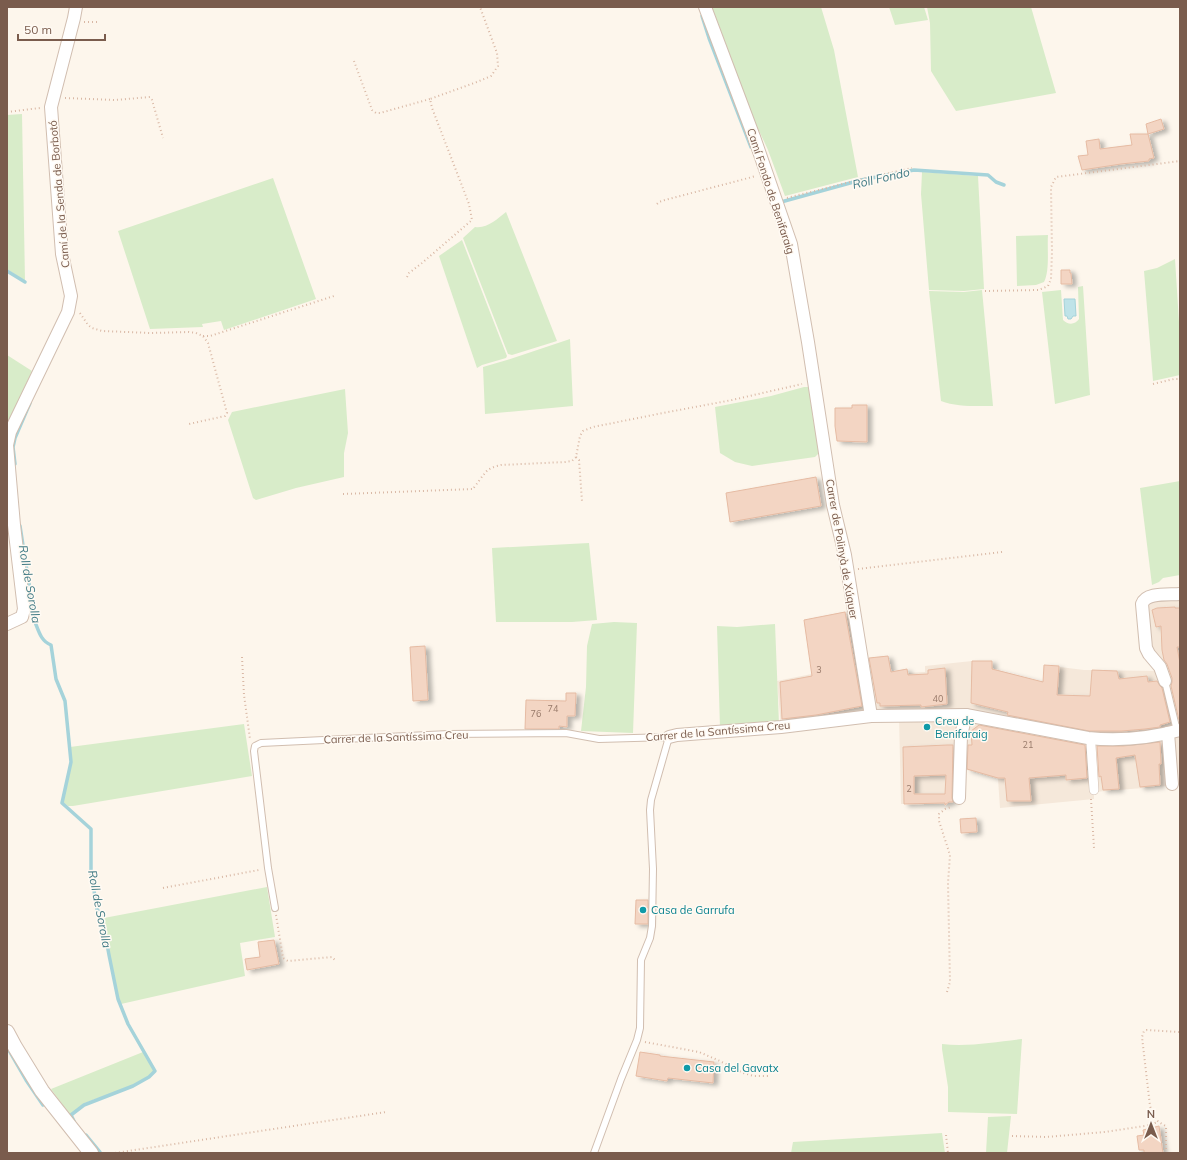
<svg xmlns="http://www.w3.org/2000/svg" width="1187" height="1160" font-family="Mulish,sans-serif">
<defs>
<filter id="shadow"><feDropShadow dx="4.5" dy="2.5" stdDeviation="2" flood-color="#0004"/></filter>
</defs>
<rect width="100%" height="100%" fill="#fdf6ec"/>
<path fill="#f5e8da" d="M1180 594V785L1094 792V799L1000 808 998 779 967 770 960 771 959 798 945 803 901 804 899 716 781 727 777 681 812 674 804 620 853 610 862 659 888 656 891 672 907 669 908 673 925 672V666L972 661H992L993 669 1043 682 1044 665 1084 670 1161 671 1149 654 1142 604Z"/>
<g fill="#d8ecc9">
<path d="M712 7H821L834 50 858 177 785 196 768 150 755 122Z"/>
<path d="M889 7H924L928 20 895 25Z"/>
<path d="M927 7H1031L1056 93 956 111 931 71 930 23Z"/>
<path d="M22 114 25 281 7 269V115Z"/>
<path d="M922 172 978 176 984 289 964 291 929 290 921 194Z"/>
<path d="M273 178 316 299 224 330 221 321 202 324 203 327 150 329 118 231Z"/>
<path d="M506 212 557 341 512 355 508 354 463 238 475 227C487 229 497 219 506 212Z"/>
<path d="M1048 235C1047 249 1050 270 1044 282L1036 285 1017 286 1016 236Z"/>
<path d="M462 240 507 356 506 358 482 365 477 368 439 256Z"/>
<path d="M1175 259 1180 338V375L1153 381 1144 271 1157 268Z"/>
<path d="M1083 286 1090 395 1055 404 1042 292 1061 290 1063 320C1068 325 1075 325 1079 319L1078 287Z"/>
<path d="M982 290 993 406C976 406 956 407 941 401L929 291 964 292Z"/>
<path d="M570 339 573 406 485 414 483 367 507 360Z"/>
<path d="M7 355 32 371 7 425Z"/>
<path d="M804 387H808L811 390 812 412 819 453 815 457 752 466 735 462 720 453 715 407 771 396Z"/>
<path d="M345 389 348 433 344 453V477L296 488 256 500 253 498 228 420 232 412Z"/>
<path d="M1180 481V575L1163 578 1159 582 1152 585 1140 488Z"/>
<path d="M589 543 597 620 572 622H496L492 548Z"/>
<path d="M614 622 637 623 633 733 581 731 586 687 587 646 592 624Z"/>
<path d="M775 624 779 724 720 728 717 626 737 627Z"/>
<path d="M244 724 252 776 73 806H68L63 802 67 782 72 763 70 747Z"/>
<path d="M267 887 275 937 240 943 245 976 121 1004 119 999 110 956 104 918Z"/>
<path d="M1022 1039 1017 1114 948 1112V1087L942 1049V1044C968 1047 996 1042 1022 1039Z"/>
<path d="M143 1052 154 1071C136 1089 108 1093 85 1103 80 1106 75 1111 70 1115L51 1089Z"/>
<path d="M1011 1116 1007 1153H986L988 1117Z"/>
<path d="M942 1133 945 1153H791L793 1142Z"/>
</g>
<path fill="#bfe3e8" stroke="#a5d3da" d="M1064 299H1075L1076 316H1073L1071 319H1068L1067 316H1065Z"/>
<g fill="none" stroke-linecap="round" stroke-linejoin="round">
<g stroke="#a5d3da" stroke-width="3.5">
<path d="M702 16 709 38 751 147"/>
<path d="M781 202 861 180 914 170 988 175 996 182 1004 185"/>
<path d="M7 271 25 282"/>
<path d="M15 464 13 447 15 438 30 403"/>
<path d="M20 526 35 622C39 632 41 641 51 645L56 679 65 701 71 762 62 803 91 829V872L97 909 102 917 109 955 118 999 128 1024 155 1071 149 1077 133 1086 84 1105 71 1115 74 1121"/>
<path d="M7 1047 26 1080 43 1105"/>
<path d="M86 1135 100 1152"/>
</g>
</g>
<g fill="#f3d5c3" stroke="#e6bba3" fill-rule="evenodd" filter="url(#shadow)">
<path d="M1161 119 1164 129 1148 134 1146 124Z"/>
<path d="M1130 134H1148L1154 158 1149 159V161L1121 164 1082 170 1078 156 1088 155 1086 141 1099 139 1100 149 1132 145Z"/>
<path d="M1061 270H1070V273H1071L1072 284H1061Z"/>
<path d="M852 405H867V442L837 441 835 426V408H852Z"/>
<path d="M816 477 821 506 730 522 726 493Z"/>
<path d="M1175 607V608H1180V647H1177L1180 663V720H1179L1171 686 1172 682V678L1167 664 1164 660 1162 650 1161 626 1156 627 1152 610 1157 608Z"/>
<path d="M845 612 862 706 816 715 782 719 780 682 812 676 804 620Z"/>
<path d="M425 646 428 700 413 701 410 647Z"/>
<path d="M888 656 891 672 907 669 908 675 928 674V670L945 668 947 704 921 707V705L880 706V703H877L869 658Z"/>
<path d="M972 661H992V669L1043 682 1044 665 1059 666 1057 695 1090 696 1092 670 1117 671 1119 679 1147 676 1148 682 1157 681 1160 686 1162 688 1170 722 1160 725V727L1145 729 1122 731H1089L1007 715 1008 712 971 703Z"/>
<path d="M566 693H576L575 716H567V727L559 726V729H525L526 700 566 701Z"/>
<path d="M979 725 1085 745 1087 778 1066 780V775L1029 778 1031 801H1007L1005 778H998L967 769 968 745H972L971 731Z"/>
<path d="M1160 742 1161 764H1159L1160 785 1140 787 1135 755 1116 758 1119 789 1103 790 1101 776 1099 777 1097 746H1123Z"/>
<path d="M947 745H953L952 798 953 802H949L945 805V803L904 804 903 747ZM946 775 945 794H914V776Z"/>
<path d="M976 818 977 832 961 833 960 819Z"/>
<path d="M636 900H648V924H635Z"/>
<path d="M274 940 279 964 247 970 245 959 260 957 258 942Z"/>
<path d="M640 1052 660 1055V1056L714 1062 713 1083 668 1078 667 1081 636 1076Z"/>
<path d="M1159 1126 1163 1153H1144V1150H1139L1137 1136 1144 1135 1143 1130Z"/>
</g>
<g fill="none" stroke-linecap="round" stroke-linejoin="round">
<defs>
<g id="service">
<path d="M1165 681 1177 731"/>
<path d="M275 908 268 868 254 751 255 746 261 743 449 734 566 733 599 739 669 737 651 800 650 810 653 869 652 926 650 938 641 960 640 1028 637 1040 621 1079 594 1153"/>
</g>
<path id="pedestrian" d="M1091 745 1094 790"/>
<g id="minor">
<path d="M705 7 754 137 791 244 808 342 833 505 845 555 871 716"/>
<path d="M7 624 22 617 24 609 14 525 7 445 10 432 68 312 71 296 62 254 51 107 74 18 76 7"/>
<path d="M1165 681 1160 667 1149 654 1146 648 1142 604C1146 592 1168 595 1180 594"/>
<path d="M1168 733 1172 784"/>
<path d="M669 737 677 735 781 727 871 716 966 715 1088 738C1118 741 1151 738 1180 730"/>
<path d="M959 798 961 735 966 715"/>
</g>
<path id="tertiary" d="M7 1032 15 1047 42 1091 91 1153"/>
</defs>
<use href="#service" stroke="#d1beb0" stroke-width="8"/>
<use href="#pedestrian" stroke="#d1beb0" stroke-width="10"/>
<use href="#minor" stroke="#d1beb0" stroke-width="14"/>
<use href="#tertiary" stroke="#d1beb0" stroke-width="16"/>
<g stroke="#d9b8a5" stroke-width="2" stroke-dasharray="1 3" stroke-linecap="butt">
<path d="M84 22H97"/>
<path d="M354 61 372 110 376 113H380L430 99"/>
<path d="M65 98 115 100 150 97 152 100 163 138"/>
<path d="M7 112 40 108"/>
<path d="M787 198 858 180 912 168"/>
<path d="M657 204 659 202 665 200 756 176"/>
<path d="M407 277 409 273 422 263 472 220 469 204 432 108 430 99 477 82 491 76 498 66 497 53 480 7"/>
<path d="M985 291 1039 290 1048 286 1051 279 1052 252 1051 187 1056 177 1180 161"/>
<path d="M80 313 88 325 92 328 102 331 151 333 189 332 196 333 203 336 208 343 227 413 225 416 189 424"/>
<path d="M203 336H210L334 296"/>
<path d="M1153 384 1174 379H1180"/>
<path d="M576 457 579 460 582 501"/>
<path d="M343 494 473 489C476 485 485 472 488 470 492 467 497 466 501 465L565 462 572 461 576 457 580 436 583 431 593 427 658 414 732 400 802 384"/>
<path d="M858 569 1002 552"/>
<path d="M242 657 244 695 250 739"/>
<path d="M1091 799 1094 848"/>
<path d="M163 888 259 870"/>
<path d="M276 915 283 958 288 961 332 957 335 960"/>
<path d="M947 992 950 982 948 883 950 855 939 821V814L945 809 951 807"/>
<path d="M645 1042 699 1052 720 1061 743 1073 754 1076H769"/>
<path d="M946 1135 948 1153"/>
<path d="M1012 1136 1046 1137 1105 1132 1151 1125 1157 1122"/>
<path d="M115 1153 386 1112"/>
<path d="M1166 1153V1126C1155 1121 1154 1118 1150 1106L1142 1037 1144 1031 1147 1030 1180 1032"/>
</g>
<use href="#service" stroke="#fff" stroke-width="6"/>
<use href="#pedestrian" stroke="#fff" stroke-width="9"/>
<use href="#minor" stroke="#fff" stroke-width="12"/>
<use href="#tertiary" stroke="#fff" stroke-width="14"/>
</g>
<g fill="#0f9aa8" stroke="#fffaf3" stroke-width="1.5">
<circle cx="927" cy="727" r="4"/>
<circle cx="643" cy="910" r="4"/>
<circle cx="687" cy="1068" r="4"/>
</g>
<g text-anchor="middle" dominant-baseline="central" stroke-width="3" stroke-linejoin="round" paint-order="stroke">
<g font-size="9" fill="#987a6a">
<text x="819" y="669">3</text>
<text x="938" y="698">40</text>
<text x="553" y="708">74</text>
<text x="536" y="713">76</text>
<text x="1028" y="744">21</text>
<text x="909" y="788">2</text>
</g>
<g font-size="11" fill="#7a5c4d" stroke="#fffaf3">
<text transform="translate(771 191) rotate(72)">Camí Fondo de Benifaraig</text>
<text transform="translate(59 194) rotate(-95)">Camí de la Senda de Borbotó</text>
<text transform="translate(842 549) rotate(80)">Carrer de Polinyà de Xúquer</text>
<text transform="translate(718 731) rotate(-5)">Carrer de la Santíssima Creu</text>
<text transform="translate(396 737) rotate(-2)">Carrer de la Santíssima Creu</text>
</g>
<g font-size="11" fill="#0d838f" stroke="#fffaf3" text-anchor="start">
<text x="935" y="721">Creu de<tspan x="935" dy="13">Benifaraig</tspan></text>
<text x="651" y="910">Casa de Garrufa</text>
<text x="695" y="1068">Casa del Gavatx</text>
</g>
<g font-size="12" font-style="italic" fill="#437c86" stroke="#fffaf3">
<text transform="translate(881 178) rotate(-13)">Roll Fondo</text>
<text transform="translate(30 584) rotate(80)">Roll de Sorolla</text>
<text transform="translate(100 909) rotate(79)">Roll de Sorolla</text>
</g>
</g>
<rect width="1187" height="1160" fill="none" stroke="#7a5c4d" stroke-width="16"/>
<g transform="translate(1151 1124)" stroke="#fffaf3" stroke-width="3" paint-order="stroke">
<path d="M0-3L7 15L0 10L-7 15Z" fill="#7a5c4d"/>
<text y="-6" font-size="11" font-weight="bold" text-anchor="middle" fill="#7a5c4d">N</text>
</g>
<path d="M18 34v6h87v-6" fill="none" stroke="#7a5c4d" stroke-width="2"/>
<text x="24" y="34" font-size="12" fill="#7a5c4d" stroke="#fffaf3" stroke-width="3" paint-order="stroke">50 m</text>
</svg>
